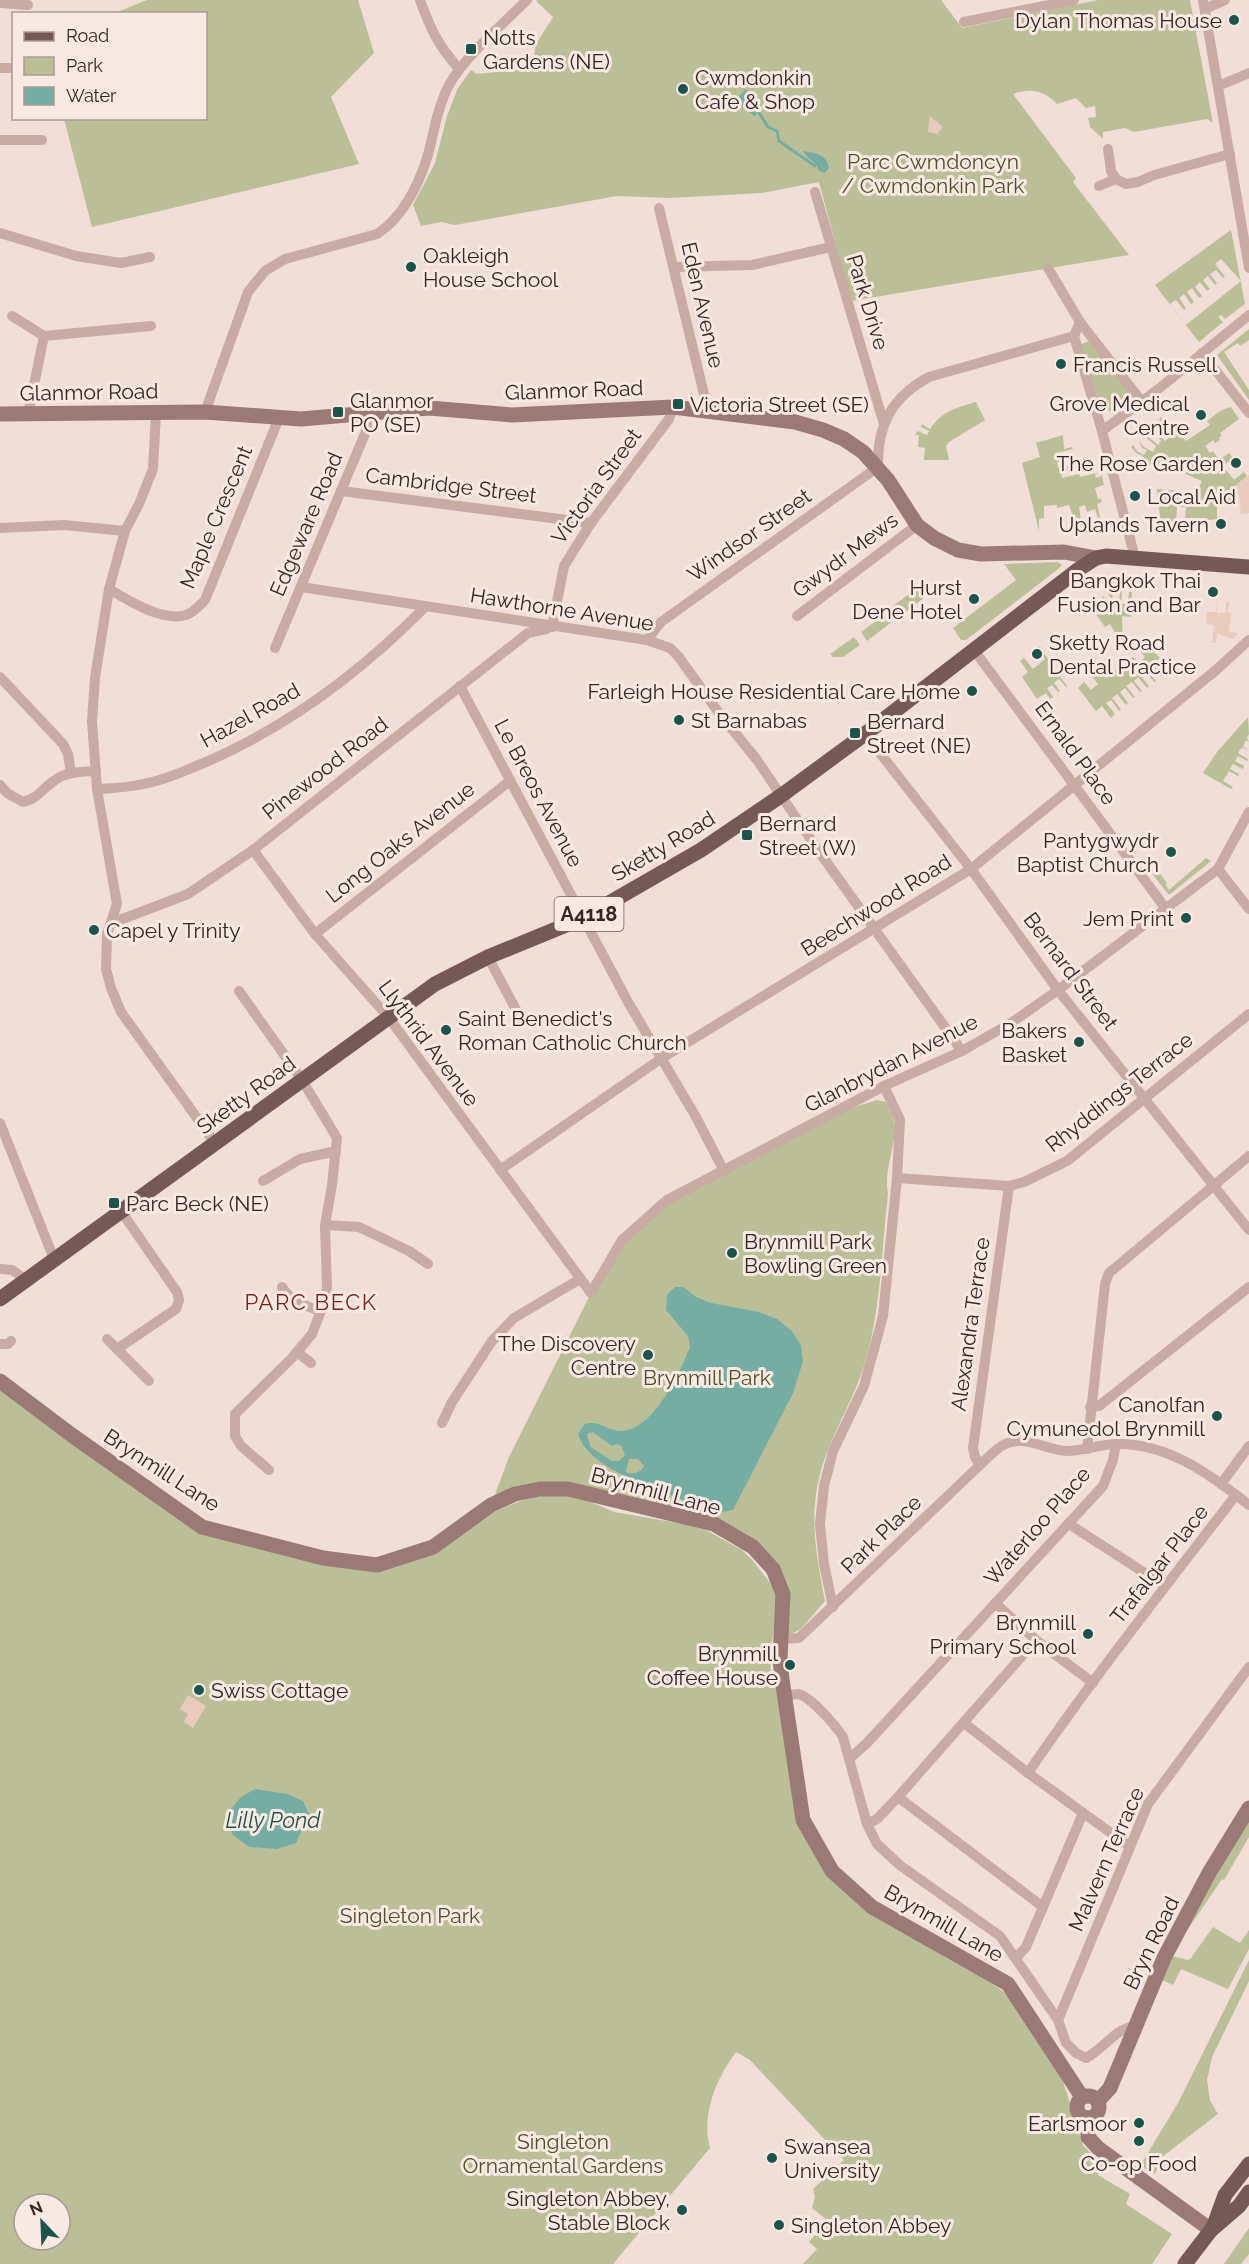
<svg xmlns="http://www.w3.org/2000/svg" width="1249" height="2264" font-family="Raleway,sans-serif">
<rect width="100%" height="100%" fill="#f0ded7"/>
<g fill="#bbbf97" fill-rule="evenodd">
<path d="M147 0H358L374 53 331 97 359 164 92 227 64 119 206 118V14L115 13Z"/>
<path d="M538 0H941L962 28 1098 0H1190L1213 123 1207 119 1134 132 1125 128 1103 132V139L1090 127 1088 118 1096 117 1095 106 1086 108 1076 98 1057 104C1043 90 1032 88 1013 94L1076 178 1073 182 1129 255 851 301 819 182 762 193 669 198 617 196 455 225 441 222 421 226 413 205 435 163 447 116 458 88 471 70 477 74 532 68 536 44 553 17 536 1Z"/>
<path d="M1231 230 1245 304 1225 319 1221 315 1218 317 1223 322 1199 342 1155 285ZM1221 259 1241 281 1186 325 1170 304 1176 300 1184 310 1186 308 1179 298 1184 294 1191 304 1194 302 1187 292 1192 288 1199 298 1202 296 1195 287 1200 282 1207 291 1210 289 1203 280 1208 276 1215 285 1217 283 1210 274 1216 270 1223 278 1225 277 1215 264Z"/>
<path d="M1249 329V340L1240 346 1238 343 1224 352 1249 390V400L1217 355Z"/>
<path d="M1092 340 1130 391V400L1112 412 1100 407 1081 344Z"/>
<path d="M976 402 985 420 949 442 946 446 949 460H924L925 448 918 447 919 435H915L918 431 927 435 929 431 921 427 922 424 930 429C942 411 956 408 976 402Z"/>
<path d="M1231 407 1239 419 1220 433 1222 435 1219 438 1220 440 1215 443 1213 440 1205 446 1210 453 1213 451 1219 460 1229 453 1233 458 1223 466 1234 480 1244 472 1247 476 1230 490 1233 506H1217V519L1209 520V528H1203V518H1197L1196 528H1192V518H1185L1186 507H1177L1176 526H1161L1157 489 1197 492 1202 481 1185 474 1191 465 1180 457 1172 468 1164 465 1162 469 1141 461 1143 456 1136 453 1131 447 1133 445 1138 452 1144 455 1147 450 1142 448 1139 441 1144 447 1153 452 1156 446 1144 436 1146 435 1158 445 1161 441 1152 430 1154 428 1165 441 1170 437 1160 425 1162 423 1159 419 1162 417 1169 428 1174 425 1186 441 1210 425 1207 421C1215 415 1219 410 1231 407Z"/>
<path d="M1063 435 1064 449 1072 447 1073 449 1056 453V456L1074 455 1075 458 1057 462 1058 467 1075 465 1076 468 1061 472 1062 478 1079 474 1080 477 1101 472 1095 474 1096 478 1102 476 1104 485 1095 488 1098 499H1101L1102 502 1097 504 1100 517 1098 518 1095 509 1087 512 1085 505 1079 507 1081 519H1074L1069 505 1057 508V505L1044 506V518L1039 519V531L1022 463 1040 457 1036 443Z"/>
<path d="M1058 562 1062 565 1057 570 966 640H961L953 628 1016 580 1004 564Z"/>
<path d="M918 587 925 597 901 616H898L892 607Z"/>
<path d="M1110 590H1113L1112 603H1119L1120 591H1122L1121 604H1128L1129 592H1132L1131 617 1122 616 1123 645 1110 624 1105 627 1091 607 1093 605 1099 612 1107 605 1102 598 1103 596 1107 601 1111 598 1108 593Z"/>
<path d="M887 613 893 621 867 641 861 632Z"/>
<path d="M854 637 860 645 843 657H833L830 654Z"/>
<path d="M1039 646 1067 686 1066 687 1059 679 1054 683 1060 691 1058 692 1052 685 1047 688 1053 697 1050 699 1046 693 1037 699 1022 677 1028 672 1020 661 1024 658 1033 669 1045 659 1037 648Z"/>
<path d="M1150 648 1160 658 1153 664 1162 675 1161 676 1151 665 1146 669 1156 681 1154 682 1145 671 1140 675 1149 686 1147 688 1138 677 1134 681 1142 691 1140 692 1132 682 1126 686 1135 697 1133 698 1125 688 1120 692 1128 703 1126 705 1117 694 1112 698 1121 709 1119 711 1111 700 1106 703 1115 714 1111 718 1102 706 1096 711 1078 688 1084 682 1091 690 1098 684 1092 676 1100 670 1106 678 1133 657 1139 663 1145 657 1138 649Z"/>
<path d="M1248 717 1249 734 1247 738 1249 742 1246 740 1243 746 1249 751 1242 747 1238 753 1248 759 1247 761 1238 756 1235 761 1244 766 1243 769 1233 764 1230 769 1239 774 1238 776 1229 771 1223 781 1233 787 1231 789 1203 773 1217 752Z"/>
<path d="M1206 858 1211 861 1169 895 1150 871 1155 867 1167 883 1165 884 1169 890Z"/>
<path d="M877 1100 886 1102C889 1108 894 1117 895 1124 896 1146 883 1172 888 1194 882 1246 881 1301 868 1352 860 1385 843 1414 830 1445 806 1502 814 1543 825 1601L801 1629 781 1639 773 1569 714 1524 568 1489 491 1505 509 1457 590 1295 622 1240 667 1200 835 1113Z"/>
<path d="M0 1388 189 1526 364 1570 510 1505 524 1500 555 1493 581 1498 614 1512 684 1524 706 1530 742 1550 753 1561 775 1589 778 1605 770 1654 771 1678 775 1686 788 1735 812 1849 921 1941 948 1959 987 1980 1011 1997 1019 2009 1034 2037 1063 2081 1083 2145 1103 2166 1098 2175 1130 2194 1126 2204 1172 2234 1152 2264H803L817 2249 809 2242 827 2220 812 2208 815 2197 813 2189 844 2160 750 2060 736 2052C716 2079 701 2115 710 2148L613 2264H0ZM24 2204H60V2240H24Z"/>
<path d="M1249 1813V1837L1224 1880 1222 1879 1180 1941Z"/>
<path d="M1213 1927 1240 1943 1249 1930V1949L1228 1989 1181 1969 1173 1985 1162 1980 1172 1956 1188 1960 1191 1958Z"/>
<path d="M1249 1960V1981L1212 2057 1207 2080 1210 2100 1218 2114 1162 2157 1155 2174 1140 2166 1178 2103Z"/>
<path d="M1249 2228V2254L1241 2264H1224Z"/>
</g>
<g fill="#e9cbbe">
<path d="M930 116 943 127 937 134 928 132Z"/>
<path d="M1249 475V513L1241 514 1239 495 1232 496 1230 490Z"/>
<path d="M1216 600 1217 613H1226V602H1229L1228 612 1231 613 1229 632 1238 633 1234 639 1217 634 1216 643H1212L1214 625 1206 624 1207 612H1216Z"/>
<path d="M188 1695 206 1706 193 1728 184 1722 188 1714 180 1709Z"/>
</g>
<g fill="#76ada2" fill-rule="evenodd">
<path d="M743 92 746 94 757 115 754 116 740 104 739 96Z"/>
<path d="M803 151C815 153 827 154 829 168L825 173 819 171C817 161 807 160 803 151Z"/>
<path d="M675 1287H683L696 1297 711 1303 759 1312 777 1319 792 1331 801 1345 803 1361 793 1393 733 1510 722 1512C686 1500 589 1474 578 1434L585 1424C600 1420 607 1431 621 1431 654 1430 680 1372 690 1347L688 1336 666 1310 667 1295ZM593 1432 612 1446 617 1444 621 1446 625 1455 619 1461H612L591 1447 587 1436 588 1433ZM629 1459H638L644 1466C640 1473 634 1474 627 1473L626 1470Z"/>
<path d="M255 1789 287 1794 303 1801 309 1814 296 1843 277 1849 249 1847 232 1834 230 1810 241 1797Z"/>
</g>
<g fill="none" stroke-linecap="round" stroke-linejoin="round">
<path stroke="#76ada2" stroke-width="3" d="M745 91 768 127 777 131 779 141 815 166"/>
<g stroke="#c8aba3" stroke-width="10">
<path d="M420 0C431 30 438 45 459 69"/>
<path d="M1203 0 1249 268"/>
<path d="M0 3 28 5"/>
<path d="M1205 9 1225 0"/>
<path d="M964 22 1074 0"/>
<path d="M0 68H14"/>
<path d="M1218 86 1249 73"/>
<path d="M0 140H42"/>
<path d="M1108 149 1111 171 1116 179 1126 184 1138 182 1154 175 1230 154"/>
<path d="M1099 186 1116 179"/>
<path d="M815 192 884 424"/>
<path d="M659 208 708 411"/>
<path d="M0 233 76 256 121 263 150 257"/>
<path d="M674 267 752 265 831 247"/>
<path d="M1048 268 1080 322 1074 336 1102 431 1135 558"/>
<path d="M12 316 44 336"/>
<path d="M1080 322 1142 402"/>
<path d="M1202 353 1249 413"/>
<path d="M205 412 248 292 265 271 285 259 377 234C403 217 419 184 428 155 434 131 438 106 449 85 465 56 503 24 527 0"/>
<path d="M156 413 153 469 139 504 125 531 109 589 95 678 92 721 97 789 117 904 107 934 106 969 111 988 121 1012 215 1143"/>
<path d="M28 414 44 336 151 326"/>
<path d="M1102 431 1156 391 1249 315"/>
<path d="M341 491 591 523"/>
<path d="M0 528 64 525 125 531"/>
<path d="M301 587 647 640 670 648 678 656 719 713 757 760 820 853 962 1051"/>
<path d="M109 589C129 601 162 622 186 615 193 613 200 605 205 600L279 418"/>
<path d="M797 616 917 525"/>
<path d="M552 627 564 566 591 523 669 419 673 407"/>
<path d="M647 640 661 622 878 467C877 425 892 397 929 377L1074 336"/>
<path d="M275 648 367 429V414"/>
<path d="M974 650 1166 909"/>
<path d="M0 677 63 744 68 754 71 773"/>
<path d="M460 686 628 1002 696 1117 724 1171"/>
<path d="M865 734 971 869 1058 990 1249 1230"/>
<path d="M0 785 7 793 23 802C37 799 42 789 54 781 66 771 82 772 96 771"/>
<path d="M97 789C111 788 125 788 138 785 159 782 179 773 199 765 285 729 360 673 425 607"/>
<path d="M253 850 315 934 389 1018 591 1293 622 1240 667 1200 884 1086 962 1051 1011 1023 1058 990 1218 869 1249 812"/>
<path d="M1218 869 1249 909"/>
<path d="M112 923 188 894 253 850 528 633 546 629"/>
<path d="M315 934 510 781"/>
<path d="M488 957 522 1021"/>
<path d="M239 991 302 1080 337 1138 332 1185 325 1225 327 1288 321 1311 312 1334 292 1358 235 1414V1436L241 1446 269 1470"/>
<path d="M0 1123 54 1259"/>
<path d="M500 1170 662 1058 971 869 1215 671 1249 640"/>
<path d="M897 1178 1009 1186 1024 1182 1067 1161 1249 1014"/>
<path d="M263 1181 300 1159 336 1151"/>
<path d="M325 1225 359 1227 409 1251 428 1264"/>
<path d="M0 1269 12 1270 26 1280"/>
<path d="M282 1287C290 1301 305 1306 321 1311"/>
<path d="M107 1339 149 1381"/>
<path d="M0 1344H8L11 1341"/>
<path d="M117 1349 176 1309 179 1300 177 1292 121 1211"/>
<path d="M297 1352 311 1363"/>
<path d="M1090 1407 1099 1406 1249 1287"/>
<path d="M442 1423 452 1402 492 1341 514 1318 580 1279"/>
<path d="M1087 1449 1105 1284 1109 1273 1249 1156"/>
<path d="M980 1465 975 1457 973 1448 1009 1186"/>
<path d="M1221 1484 1249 1446"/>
<path d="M1069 1524 1165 1586"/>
<path d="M995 1603 1036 1640 1093 1683"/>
<path d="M833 1607 824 1564 820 1524 824 1486 833 1451 864 1386 883 1316 897 1178 900 1120 884 1086"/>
<path d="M781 1639 799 1638 980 1465C986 1459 993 1452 1000 1447 1022 1432 1044 1450 1067 1451 1084 1451 1101 1444 1117 1444 1168 1443 1211 1475 1249 1505"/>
<path d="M783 1697C787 1696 793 1694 798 1694 810 1696 836 1726 843 1737L867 1824 877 1844 901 1866 1000 1936 1058 2020 1066 2043 1076 2053 1086 2058C1104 2049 1114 2029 1135 2026"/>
<path d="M964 1723 1028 1773 1129 1846"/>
<path d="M850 1758 867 1743 1103 1486 1113 1460 1116 1444"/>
<path d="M1028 1773C1093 1678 1165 1587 1236 1495"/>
<path d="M898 1797 1043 1907"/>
<path d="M867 1824 877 1819 898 1797 1036 1640"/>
<path d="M1016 1958 1026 1947 1083 1813"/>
<path d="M1058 2020 1148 1804 1249 1667"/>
</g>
<g stroke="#9b7a75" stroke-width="15">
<path d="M0 414 205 412 301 419 429 408 512 415 673 407 795 422 823 430 844 439 863 452 888 480 917 525 934 538 958 550 981 554 1064 552 1096 558"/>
<path d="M0 1381 73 1436 202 1527 323 1558 377 1565 433 1547 491 1505 515 1494 540 1489H568L714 1524 753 1547 773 1569 783 1594 780 1659 782 1679 803 1820 832 1871 872 1907 1008 1984 1082 2097"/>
<circle cx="1088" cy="2107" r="11"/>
<path d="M1098 2101 1110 2088 1164 1958 1209 1873 1249 1808"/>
<path d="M1087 2118 1088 2137 1098 2148 1211 2230"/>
</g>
<g stroke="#755956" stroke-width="15">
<path d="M0 1299 435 984 488 957 583 918 701 850 782 795 865 734 1079 569 1096 558 1106 556 1249 567"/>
<path d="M1213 2228 1225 2195 1249 2164"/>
<path d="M1185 2264 1211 2230 1239 2206 1249 2192"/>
</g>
</g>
<g fill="#1b544a" stroke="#f9e9e3" stroke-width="2">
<circle cx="1234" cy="20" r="6"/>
<rect x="465" y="43" width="12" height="12" rx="3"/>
<circle cx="683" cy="89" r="6"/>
<circle cx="411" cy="267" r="6"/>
<circle cx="1061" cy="364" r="6"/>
<rect x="672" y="398" width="12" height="12" rx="3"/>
<rect x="332" y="406" width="12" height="12" rx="3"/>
<circle cx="1201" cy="415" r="6"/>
<circle cx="1236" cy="463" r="6"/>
<circle cx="1135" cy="496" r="6"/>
<circle cx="1221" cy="524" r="6"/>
<circle cx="1213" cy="592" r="6"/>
<circle cx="974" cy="599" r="6"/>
<circle cx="1037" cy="654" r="6"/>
<circle cx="972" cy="691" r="6"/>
<circle cx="679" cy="720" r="6"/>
<rect x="849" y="727" width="12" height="12" rx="3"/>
<rect x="741" y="829" width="12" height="12" rx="3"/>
<circle cx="1171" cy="852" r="6"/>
<circle cx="1186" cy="918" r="6"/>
<circle cx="94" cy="930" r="6"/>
<circle cx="446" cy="1030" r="6"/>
<circle cx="1079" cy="1042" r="6"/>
<rect x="108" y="1197" width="12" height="12" rx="3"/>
<circle cx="732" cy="1253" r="6"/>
<circle cx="648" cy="1355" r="6"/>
<circle cx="1217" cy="1416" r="6"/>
<circle cx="1088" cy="1634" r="6"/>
<circle cx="790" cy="1665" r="6"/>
<circle cx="199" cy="1690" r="6"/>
<circle cx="1139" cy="2123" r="6"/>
<circle cx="1139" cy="2141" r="6"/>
<circle cx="772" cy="2158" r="6"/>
<circle cx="682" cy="2210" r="6"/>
<circle cx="779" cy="2225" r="6"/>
</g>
<g text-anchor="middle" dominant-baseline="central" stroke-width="6" stroke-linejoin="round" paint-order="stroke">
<rect fill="#f9e9e3" stroke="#6e605e" stroke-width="1.5" x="554.5" y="897" width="69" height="34" rx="4.5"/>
<g font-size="20" font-weight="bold" fill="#332625">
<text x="589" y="914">A4118</text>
</g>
<g font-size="21" fill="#332625" stroke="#f9e9e3" text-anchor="start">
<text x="1222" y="20" text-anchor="end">Dylan Thomas House</text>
<text x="483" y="37">Notts<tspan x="483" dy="24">Gardens (NE)</tspan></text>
<text x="695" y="77">Cwmdonkin<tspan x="695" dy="24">Cafe &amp; Shop</tspan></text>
<text x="423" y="255">Oakleigh<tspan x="423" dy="24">House School</tspan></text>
<text x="1073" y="364">Francis Russell</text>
<text x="350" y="400">Glanmor<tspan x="350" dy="24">PO (SE)</tspan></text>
<text x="1189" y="403" text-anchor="end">Grove Medical<tspan x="1189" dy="24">Centre</tspan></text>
<text x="690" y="404">Victoria Street (SE)</text>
<text x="1224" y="463" text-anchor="end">The Rose Garden</text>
<text x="1147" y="496">Local Aid</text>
<text x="1209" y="524" text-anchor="end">Uplands Tavern</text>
<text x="1201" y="580" text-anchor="end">Bangkok Thai<tspan x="1201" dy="24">Fusion and Bar</tspan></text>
<text x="962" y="587" text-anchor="end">Hurst<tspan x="962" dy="24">Dene Hotel</tspan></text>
<text x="1049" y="642">Sketty Road<tspan x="1049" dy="24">Dental Practice</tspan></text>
<text x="960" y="691" text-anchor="end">Farleigh House Residential Care Home</text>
<text x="691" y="720">St Barnabas</text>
<text x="867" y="721">Bernard<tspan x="867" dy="24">Street (NE)</tspan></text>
<text x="759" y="823">Bernard<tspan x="759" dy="24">Street (W)</tspan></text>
<text x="1159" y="840" text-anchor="end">Pantygwydr<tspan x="1159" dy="24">Baptist Church</tspan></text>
<text x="1174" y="918" text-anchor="end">Jem Print</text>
<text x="106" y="930">Capel y Trinity</text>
<text x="458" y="1018">Saint Benedict's<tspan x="458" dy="24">Roman Catholic Church</tspan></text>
<text x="1067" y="1030" text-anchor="end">Bakers<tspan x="1067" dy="24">Basket</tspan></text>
<text x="126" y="1203">Parc Beck (NE)</text>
<text x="744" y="1241">Brynmill Park<tspan x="744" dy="24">Bowling Green</tspan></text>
<text x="636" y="1343" text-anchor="end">The Discovery<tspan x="636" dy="24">Centre</tspan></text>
<text x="1205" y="1404" text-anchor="end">Canolfan<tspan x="1205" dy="24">Cymunedol Brynmill</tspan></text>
<text x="1076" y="1622" text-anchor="end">Brynmill<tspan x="1076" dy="24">Primary School</tspan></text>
<text x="778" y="1653" text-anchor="end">Brynmill<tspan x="778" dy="24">Coffee House</tspan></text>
<text x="211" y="1690">Swiss Cottage</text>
<text x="1127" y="2123" text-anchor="end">Earlsmoor</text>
<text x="784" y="2146">Swansea<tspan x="784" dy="24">University</tspan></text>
<text x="1139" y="2163" text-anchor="middle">Co-op Food</text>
<text x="670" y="2198" text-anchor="end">Singleton Abbey,<tspan x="670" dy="24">Stable Block</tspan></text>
<text x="791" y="2225">Singleton Abbey</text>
</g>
<g font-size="21" fill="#4c5129" stroke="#f9e9e3">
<text x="933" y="161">Parc Cwmdoncyn<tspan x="933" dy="24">/ Cwmdonkin Park</tspan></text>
<text x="707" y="1377">Brynmill Park</text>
<text x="410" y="1915">Singleton Park</text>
<text x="563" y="2141">Singleton<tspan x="563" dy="24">Ornamental Gardens</tspan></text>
</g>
<g font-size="21" fill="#332625" stroke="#f9e9e3">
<text transform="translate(868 302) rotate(73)">Park Drive</text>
<text transform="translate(703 305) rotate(77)">Eden Avenue</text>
<text transform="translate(574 390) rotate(-2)">Glanmor Road</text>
<text transform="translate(89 392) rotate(-1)">Glanmor Road</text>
<text transform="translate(451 485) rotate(7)">Cambridge Street</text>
<text transform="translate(596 486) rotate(-54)">Victoria Street</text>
<text transform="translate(216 517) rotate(-67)">Maple Crescent</text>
<text transform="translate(306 524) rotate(-67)">Edgeware Road</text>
<text transform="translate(749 535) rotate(-35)">Windsor Street</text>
<text transform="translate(845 555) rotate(-37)">Gwydr Mews</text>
<text transform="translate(562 609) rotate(9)">Hawthorne Avenue</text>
<text transform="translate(250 715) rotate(-29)">Hazel Road</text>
<text transform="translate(1076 753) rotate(54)">Ernald Place</text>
<text transform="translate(325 768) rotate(-38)">Pinewood Road</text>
<text transform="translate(539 793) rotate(62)">Le Breos Avenue</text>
<text transform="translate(400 842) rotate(-38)">Long Oaks Avenue</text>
<text transform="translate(663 846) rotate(-31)">Sketty Road</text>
<text transform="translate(876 905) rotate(-32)">Beechwood Road</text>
<text transform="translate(1071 971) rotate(53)">Bernard Street</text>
<text transform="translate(429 1043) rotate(53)">Llythrid Avenue</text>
<text transform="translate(891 1063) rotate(-27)">Glanbrydan Avenue</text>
<text transform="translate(1119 1092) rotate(-38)">Rhyddings Terrace</text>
<text transform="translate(246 1095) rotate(-36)">Sketty Road</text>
<text transform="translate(970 1324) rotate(-82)">Alexandra Terrace</text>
<text transform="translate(162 1470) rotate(33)">Brynmill Lane</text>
<text transform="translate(656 1491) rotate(15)">Brynmill Lane</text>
<text transform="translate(1037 1526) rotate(-49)">Waterloo Place</text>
<text transform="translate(881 1534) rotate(-44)">Park Place</text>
<text transform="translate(1159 1564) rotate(-52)">Trafalgar Place</text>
<text transform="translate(1106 1859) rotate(-66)">Malvern Terrace</text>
<text transform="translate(944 1923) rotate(30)">Brynmill Lane</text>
<text transform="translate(1151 1943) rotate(-64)">Bryn Road</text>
</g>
<g font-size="22" letter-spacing="1.5" fill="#821f1f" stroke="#f9e9e3">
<text x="311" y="1302">PARC BECK</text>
</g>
<g font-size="22" font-style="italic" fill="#1b544a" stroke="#f9e9e3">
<text x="273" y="1820">Lilly Pond</text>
</g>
</g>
<rect x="12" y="12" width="195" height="108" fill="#f9e9e3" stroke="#aa9b97" stroke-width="1.5"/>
<rect x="24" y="32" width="30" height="9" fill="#755956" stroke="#aa9b97" stroke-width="1.5"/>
<text x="66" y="42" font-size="18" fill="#332625">Road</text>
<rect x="24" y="57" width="30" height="18" fill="#bbbf97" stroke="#aa9b97" stroke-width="1.5"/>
<text x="66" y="72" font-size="18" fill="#332625">Park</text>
<rect x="24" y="87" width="30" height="18" fill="#76ada2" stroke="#aa9b97" stroke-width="1.5"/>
<text x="66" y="102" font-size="18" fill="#332625">Water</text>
<g transform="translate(42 2222) rotate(337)"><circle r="28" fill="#f9e9e3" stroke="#aa9b97" stroke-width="1.5"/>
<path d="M0-4.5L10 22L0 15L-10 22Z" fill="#1b544a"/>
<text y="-9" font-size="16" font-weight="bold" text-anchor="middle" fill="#332625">N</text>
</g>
</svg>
